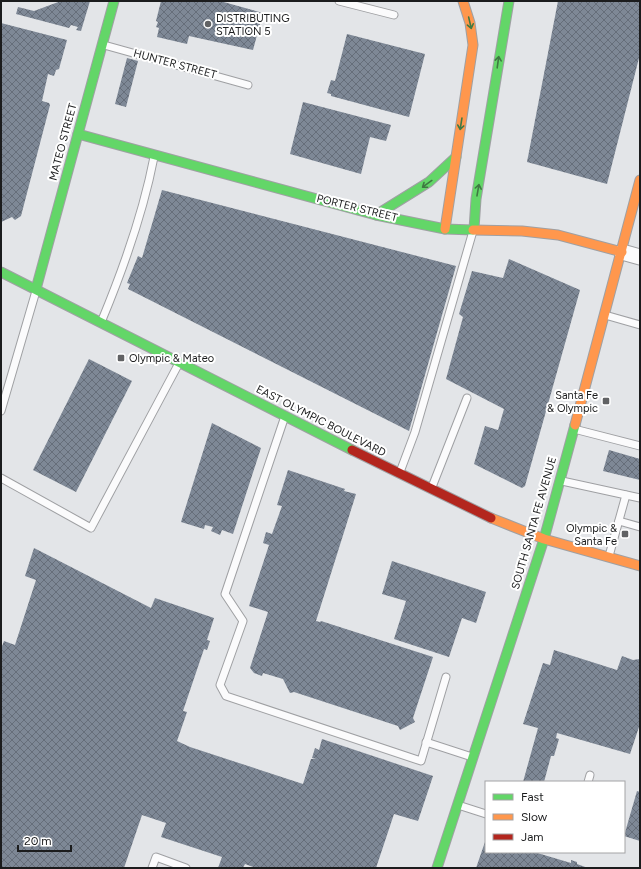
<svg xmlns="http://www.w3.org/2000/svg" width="641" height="869" font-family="Figtree,sans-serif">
<defs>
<pattern id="building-cross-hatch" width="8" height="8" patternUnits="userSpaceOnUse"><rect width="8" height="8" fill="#7e8896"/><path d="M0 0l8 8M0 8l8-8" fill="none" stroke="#666e7a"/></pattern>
</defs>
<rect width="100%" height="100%" fill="#e3e5e8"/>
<g fill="url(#building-cross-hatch)">
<path d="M61 1H90L81 31 76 30 78 27 71 25 69 28 16 14 18 7 34 11Z"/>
<path d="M161 1H220L263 13 253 50 189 36 187 44 157 37 159 28 156 27 158 22 156 21Z"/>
<path d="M558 1H640V54L607 184 527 162Z"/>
<path d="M1 23 67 40 59 69 56 70 54 76 48 74 42 101 49 103 50 105 21 216 15 220 12 217 1 222Z"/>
<path d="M347 34 425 54 409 117 331 96V94L327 93 331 80 335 81Z"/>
<path d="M127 58 138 61 126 107 115 104Z"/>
<path d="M303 102 391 125 386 141 370 137 361 174 290 154Z"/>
<path d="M162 190 456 266 409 431 128 289 130 284 127 283 138 256 142 258Z"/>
<path d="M509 259 580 290 525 486 522 488 474 464 485 426 498 430 504 409 446 379 463 317 459 314 472 271 503 278Z"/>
<path d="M89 359 132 381 76 492 33 470Z"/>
<path d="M212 423 261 448 233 534 222 530 220 535 211 531 213 527 205 525 204 529 181 522Z"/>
<path d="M609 450 640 459V480L603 471Z"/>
<path d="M288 470 345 489 344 491 356 494 316 621 320 622 321 621 433 657 413 718 415 722 400 730 398 726 294 692 290 693 283 679 263 673 262 676 254 673 250 668 268 612 249 606 269 545 263 543 266 532 272 534 282 506 277 505Z"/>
<path d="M34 548 151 608 155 598 214 618 207 640 210 641 207 650 204 649 183 711 187 712 177 741 190 747 303 784 311 759H316L312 758 315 748 319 750 322 739 433 776 418 821 394 814 376 868H256L245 864 243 868H218L222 857 161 837 166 823 142 815 124 868H1V649L4 641 15 645 36 580 25 576Z"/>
<path d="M392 561 486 592 476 623 462 618 449 657 394 639 406 601 382 594Z"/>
<path d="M554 650 617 670 622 656 633 660 640 659V724L630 754 557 733 556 738 559 739 554 756H551L544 782H523L538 728 523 724 543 663 550 665Z"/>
<path d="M637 791 640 792V841L624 836Z"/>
<path d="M486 839V852H534L571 863V860L577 862V864L588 868H476Z"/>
</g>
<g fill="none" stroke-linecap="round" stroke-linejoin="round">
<defs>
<g id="lane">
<path d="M339 1 394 15"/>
<path d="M104 45 248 85"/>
<path d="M605 315 640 325"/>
<path d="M102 320C124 267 143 214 154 157"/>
<path d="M1 411 36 291"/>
<path d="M284 419 225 594 243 621 220 685 226 696 421 761 446 677"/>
<path d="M574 429 640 446"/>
<path d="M400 472 415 432 473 231"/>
<path d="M1 478 91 528 178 365"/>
<path d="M562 481 640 498"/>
<path d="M432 487 467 398"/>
<path d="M619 521 640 527"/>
<path d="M609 556 626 495"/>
<path d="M426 742 472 757"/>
<path d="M588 782 590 775"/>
<path d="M458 805 486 814"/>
<path d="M152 868 156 857 186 868"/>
</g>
<path id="street" d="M622 252 640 257"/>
<g id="fast">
<path d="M78 134 376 215 445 229 473 230"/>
<path d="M376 215 429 182 456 157"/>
<path d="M474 229 476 199 509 1"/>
<path d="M1 272 352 450"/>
<path d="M36 289 114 1"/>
<path d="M437 868 544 539 575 425"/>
</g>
<g id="slow">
<path d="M445 229 473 45 470 23 463 1"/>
<path d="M473 230 522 231 558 235 622 252"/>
<path d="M575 425 640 180"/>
<path d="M491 518 544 539 640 566"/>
</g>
<path id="jam" d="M352 450 491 518"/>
</defs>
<use href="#lane" stroke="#9fa0a3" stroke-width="9"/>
<use href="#street" stroke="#9fa0a3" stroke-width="17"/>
<use href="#fast" stroke="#9fa0a3" stroke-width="11"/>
<use href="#slow" stroke="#9fa0a3" stroke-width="11"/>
<use href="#jam" stroke="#9fa0a3" stroke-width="11"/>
<use href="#lane" stroke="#fbfbfc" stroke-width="7"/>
<use href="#street" stroke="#fbfbfc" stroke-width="15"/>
<use href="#fast" stroke="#63d668" stroke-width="9"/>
<use href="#slow" stroke="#ff974d" stroke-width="9"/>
<use href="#jam" stroke="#b3261e" stroke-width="9"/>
</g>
<defs><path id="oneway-shaft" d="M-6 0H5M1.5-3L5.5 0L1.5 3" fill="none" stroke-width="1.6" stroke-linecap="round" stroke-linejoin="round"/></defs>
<g stroke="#3f7942">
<use href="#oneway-shaft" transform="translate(470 23) rotate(77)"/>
<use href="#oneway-shaft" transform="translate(498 62) rotate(-82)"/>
<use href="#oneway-shaft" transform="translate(461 124) rotate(99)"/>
<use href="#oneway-shaft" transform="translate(427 184) rotate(144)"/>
<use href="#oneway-shaft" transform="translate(478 190) rotate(-80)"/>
</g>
<g fill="#616264" stroke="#fff" stroke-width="1.5">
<circle cx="208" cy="24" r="4"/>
<rect x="117" y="354" width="8" height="8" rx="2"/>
<rect x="602" y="397" width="8" height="8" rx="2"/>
<rect x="621" y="530" width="8" height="8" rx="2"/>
</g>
<g text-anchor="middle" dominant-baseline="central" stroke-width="4" stroke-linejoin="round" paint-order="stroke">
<g font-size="11" fill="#1b1c1d" stroke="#fff" text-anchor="start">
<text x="216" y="18">DISTRIBUTING<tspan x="216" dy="13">STATION 5</tspan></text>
<text x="129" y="358">Olympic &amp; Mateo</text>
<text x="598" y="395" text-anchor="end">Santa Fe<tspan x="598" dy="13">&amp; Olympic</tspan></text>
<text x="617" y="528" text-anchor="end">Olympic &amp;<tspan x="617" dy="13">Santa Fe</tspan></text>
</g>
<g font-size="11" fill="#1b1c1d" stroke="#fff">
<text transform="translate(175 64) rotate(15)">HUNTER STREET</text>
<text transform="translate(63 142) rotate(-75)">MATEO STREET</text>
<text transform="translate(357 208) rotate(14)">PORTER STREET</text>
<text transform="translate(321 421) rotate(27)">EAST OLYMPIC BOULEVARD</text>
<text transform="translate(534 523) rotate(-74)">SOUTH SANTA FE AVENUE</text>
</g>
</g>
<rect width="641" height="869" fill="none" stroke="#1b1c1d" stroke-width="4"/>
<rect x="485" y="781" width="140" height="72" fill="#ffffff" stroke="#a4a4a5"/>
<rect x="493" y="794" width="20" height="6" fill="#63d668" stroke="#a4a4a5"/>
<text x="521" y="801" font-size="12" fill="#1b1c1d">Fast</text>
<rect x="493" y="814" width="20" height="6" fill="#ff974d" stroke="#a4a4a5"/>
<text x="521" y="821" font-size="12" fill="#1b1c1d">Slow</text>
<rect x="493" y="834" width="20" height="6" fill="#b3261e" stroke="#a4a4a5"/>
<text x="521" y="841" font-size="12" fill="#1b1c1d">Jam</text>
<path d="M18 845v6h53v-6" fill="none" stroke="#1b1c1d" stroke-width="2"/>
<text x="24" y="845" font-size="12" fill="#1b1c1d" stroke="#ffffff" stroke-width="3" paint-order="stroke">20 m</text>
</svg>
